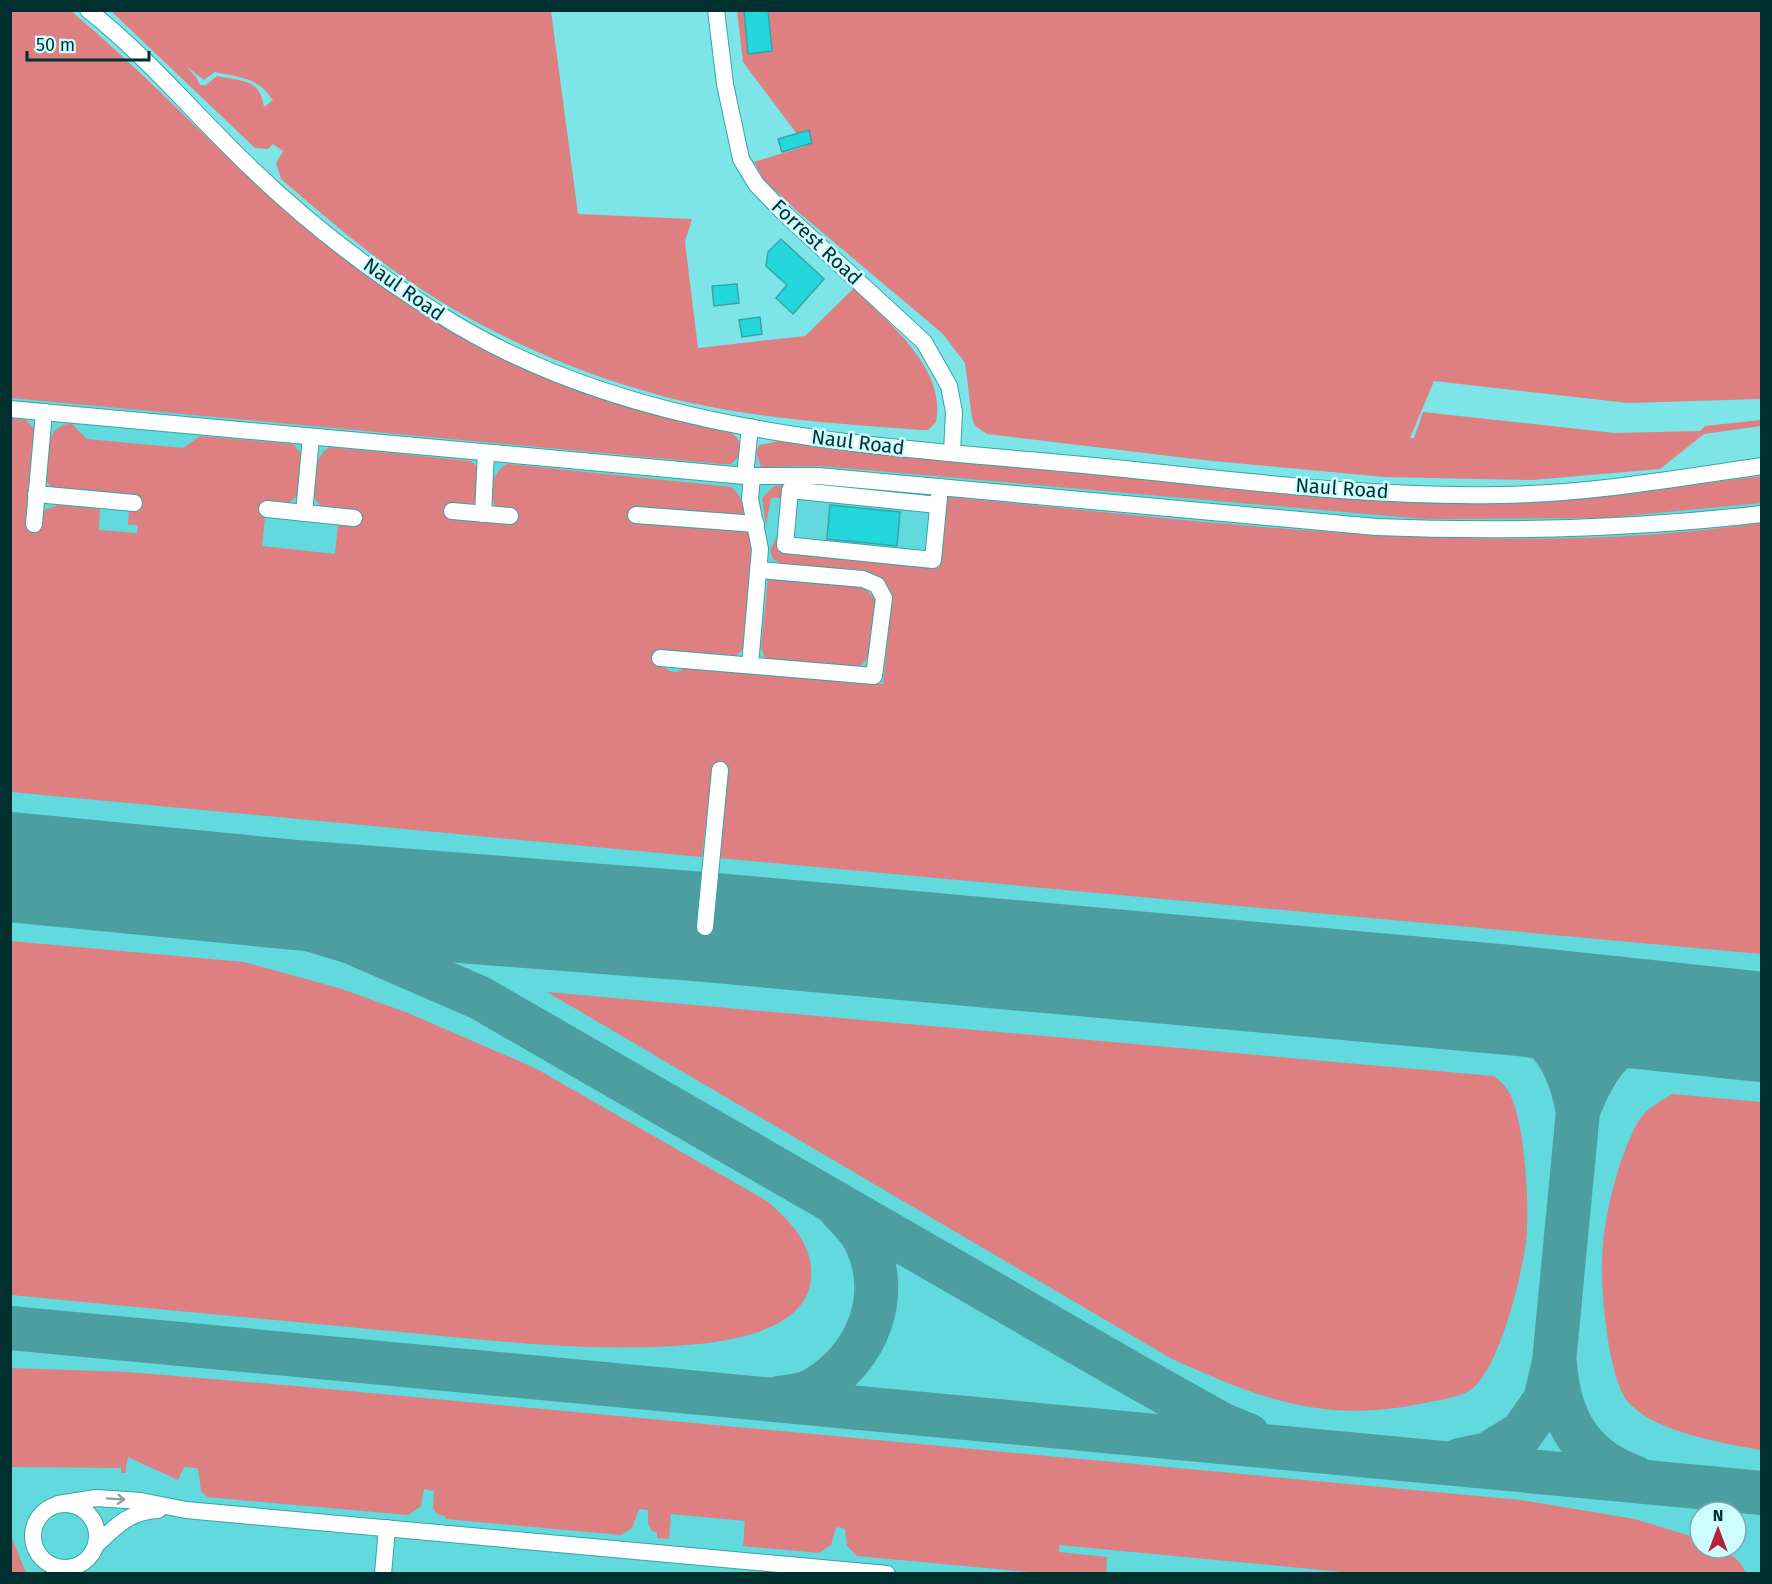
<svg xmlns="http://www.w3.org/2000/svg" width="1772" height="1584" font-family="'Fira Sans',sans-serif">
<rect width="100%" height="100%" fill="#7de5e8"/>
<path fill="#62d9dc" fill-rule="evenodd" d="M10 381 642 439 824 460 1215 498 1761 493V1573H11ZM1700 1512H1736V1548H1700Z"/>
<g fill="#de7f82" fill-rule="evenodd">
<path d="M10 11H71C159 85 236 172 326 244 445 340 580 401 730 432 745 442 744 453 731 464H721L11 398Z"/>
<path d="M111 11H551L578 214 692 219 685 242 698 348 805 336 854 288C888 323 947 368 936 422L928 430H920C827 423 728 417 638 389 541 360 445 312 365 249 337 227 309 203 281 179L276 163 283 151 273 144 268 149 255 148ZM186 66 204 80 215 72C241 78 258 77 273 100L264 107C260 78 241 81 217 76L206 85H200L196 77Z"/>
<path d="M737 11H1761V399L1628 403 1434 381 1410 438H1414L1423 412 1614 433 1700 431 1705 426 1761 420V426L1704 434 1660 469 1532 480 1384 477 1203 460 987 434 975 426 972 418 965 363 943 334 797 211 764 180 754 162 806 146 743 62Z"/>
<path d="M10 418 26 420 36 431 42 515 46 509 58 505 100 509 99 530 137 533 138 525H128L130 498 52 487 46 482C44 462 45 422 72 424L87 439 183 448 200 436 293 444 301 453 298 495 285 506H266L262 546 335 554 338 525 356 526 357 513C345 511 330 513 320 505 306 493 313 455 330 447L470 461 478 467 476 503 468 508 499 510C485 497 491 473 507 464L732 487C766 522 748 602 745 647L735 657 662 664C669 673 678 675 686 666L883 684 892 599 886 582C858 559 802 580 773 559L770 550 781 529 779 553 939 568 946 501 949 497C1219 522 1491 561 1761 523V954L718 858 712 771 702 857 11 792Z"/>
<path d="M779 441 903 457 1230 485 1606 496 1761 476V503L1604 518 1424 519 820 466 761 467 756 452 759 445Z"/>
<path d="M785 485H830L921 493 920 499 771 498 766 526 762 498 774 486Z"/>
<path d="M768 579 856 586 868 591 877 602C874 626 879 661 852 670L767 663 761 648Z"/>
<path d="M10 941 244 962 342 989 408 1013 535 1068 767 1201C790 1221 814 1245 811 1278 808 1330 729 1342 687 1345 589 1353 488 1340 390 1331 264 1319 137 1307 11 1295Z"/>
<path d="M547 992 1494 1076C1498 1080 1504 1084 1507 1089 1525 1114 1530 1209 1526 1241 1522 1276 1500 1365 1473 1388 1463 1397 1439 1400 1425 1403 1324 1424 1264 1400 1172 1359Z"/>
<path d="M1672 1094 1761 1102V1450C1723 1443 1658 1433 1630 1404 1607 1381 1599 1278 1603 1245 1606 1209 1620 1153 1638 1122 1645 1109 1660 1102 1672 1094Z"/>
<path d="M11 1368 128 1372 296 1386 1521 1500 1635 1519 1700 1539V1548C1721 1548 1737 1553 1746 1573L1364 1574 1059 1545V1552L1107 1557 1106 1573H1041L857 1556 847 1546 845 1529 836 1527 831 1545 819 1553 743 1546 745 1521 671 1514 669 1539 657 1538V1532L652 1531 648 1523V1510L639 1509 632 1528 621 1535 445 1519V1516L437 1514 433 1508 434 1491 424 1489 421 1506 408 1515 207 1497 201 1491 198 1468 184 1467 178 1480 128 1457 125 1473H121V1468L11 1467Z"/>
<path d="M11 1536 26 1573H11Z"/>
</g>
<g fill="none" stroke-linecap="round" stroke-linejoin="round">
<g stroke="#4c9ea1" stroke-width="44">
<path d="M45 870 212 900 351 942 480 998 1139 1378 1221 1424 1248 1435"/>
<path d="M1509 1000C1548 1043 1566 1050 1578 1111"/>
<path d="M10 1328 1762 1493"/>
<path d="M1555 1364C1559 1418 1580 1458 1634 1477"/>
<path d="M779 1398C790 1396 806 1395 815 1389 868 1357 893 1295 864 1238 859 1228 848 1218 840 1209"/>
<path d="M1460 1460 1488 1454 1522 1433 1545 1400 1554 1362 1578 1111C1599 1057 1614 1046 1662 1018"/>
</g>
<path stroke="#4c9ea1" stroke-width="110" d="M10 867 296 895 705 927 1509 1000 1762 1027"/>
</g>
<g fill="#24d7dc" stroke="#35a4a8" stroke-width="1.5">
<path d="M744 10H768L772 51 748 54Z"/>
<path d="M809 130 812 143 782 152 778 139Z"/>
<path d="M781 239 824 279 793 314 776 298 787 285 766 266 768 252Z"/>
<path d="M737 284 739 303 714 306 712 286Z"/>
<path d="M760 317 762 334 742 337 739 320Z"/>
<path d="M830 505 900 512 897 546 827 539Z"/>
</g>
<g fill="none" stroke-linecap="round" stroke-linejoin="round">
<defs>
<g id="minor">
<path d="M88 10C148 57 197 117 252 169 308 223 373 273 439 314 623 432 851 444 1062 463 1207 476 1353 498 1499 495 1587 494 1674 479 1762 466"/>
<path d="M716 10 725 84 741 159 756 184 784 213 924 342 949 386 954 412 952 453"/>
<path d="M10 409 745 476H818L1376 527C1505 532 1633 529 1762 514"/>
<path d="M745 476 750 427"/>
<path d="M36 494 134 503"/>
<path d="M938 505 790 490 785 545 933 560 940 487"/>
<path d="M267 509 354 518"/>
<path d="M452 511 510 516"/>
<path d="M304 513 311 437"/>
<path d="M483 514 486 453"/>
<path d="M636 515 756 524"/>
<path d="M34 524 44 412"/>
<path d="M660 658 874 676 884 598 877 585 863 579 758 570"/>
<path d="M750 665 760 549 750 499 752 476"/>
<path d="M705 927 720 770"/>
<circle cx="65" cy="1536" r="32"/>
<path d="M58 1504 96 1498 141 1501 186 1510 887 1574"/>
<path d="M96 1545C116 1526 130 1511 158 1510"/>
<path d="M383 1574 387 1528"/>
</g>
</defs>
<use href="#minor" stroke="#36a4a8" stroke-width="18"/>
<use href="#minor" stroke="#fff" stroke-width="16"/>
</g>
<defs><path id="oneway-shaft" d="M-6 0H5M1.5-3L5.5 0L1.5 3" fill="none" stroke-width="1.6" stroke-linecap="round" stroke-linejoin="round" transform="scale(1.5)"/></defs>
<use stroke="#8ca1a2" href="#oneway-shaft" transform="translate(116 1499) rotate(4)"/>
<g text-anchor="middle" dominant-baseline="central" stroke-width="5" stroke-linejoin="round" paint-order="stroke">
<g font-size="20" fill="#002f30" stroke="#cdfdfe">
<text transform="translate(817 242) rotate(43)">Forrest Road</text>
<text transform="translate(404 289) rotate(35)">Naul Road</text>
<text transform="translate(858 442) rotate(7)">Naul Road</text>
<text transform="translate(1342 488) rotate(4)">Naul Road</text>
</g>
</g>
<rect width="1772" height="1584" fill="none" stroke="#002f30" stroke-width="24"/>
<g transform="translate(1718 1530)"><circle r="28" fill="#cdfdfe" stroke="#7babac" stroke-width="1.5"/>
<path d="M0-4.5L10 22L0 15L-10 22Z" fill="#b5233b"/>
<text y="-9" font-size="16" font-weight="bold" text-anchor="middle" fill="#002f30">N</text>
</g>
<path d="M27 51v9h122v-9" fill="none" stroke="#002f30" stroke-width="3"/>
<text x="36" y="51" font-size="18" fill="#002f30" stroke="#cdfdfe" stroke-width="4.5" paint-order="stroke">50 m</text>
</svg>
